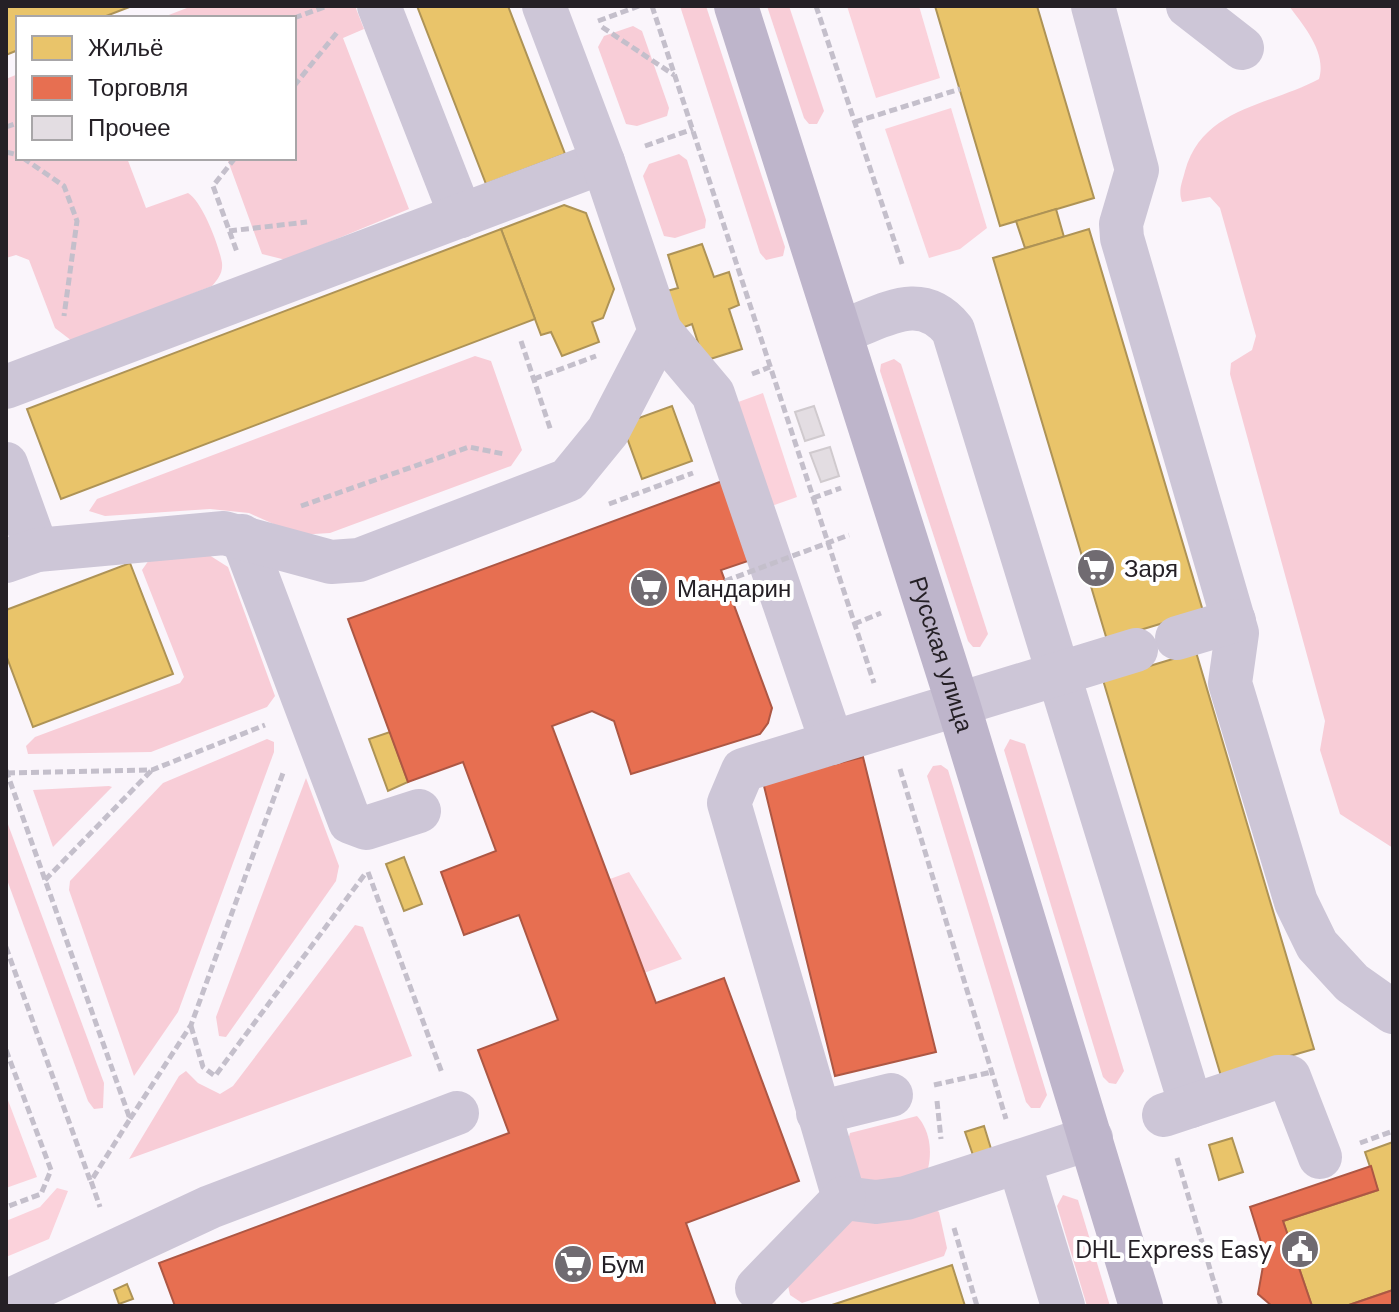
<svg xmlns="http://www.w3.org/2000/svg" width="1399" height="1312" font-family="'DM Sans',sans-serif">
<rect width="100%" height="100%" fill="#faf5fb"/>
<g fill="#fbd2db">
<path d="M847 6H919L940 78 876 98Z"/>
<path d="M951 108 987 228 960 249 929 258 885 129Z"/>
<path d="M763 393 797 497 766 508 730 405Z"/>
<path d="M629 872 682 959 644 973 610 879Z"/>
<path d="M6 1095 37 1177 6 1188Z"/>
<path d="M57 1188 68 1191 49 1239 6 1257V1221L40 1207Z"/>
</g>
<g fill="#f8cdd7">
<path d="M192 6H355L364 29 343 38 409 209 286 260 262 254 227 158H294V18H161Z"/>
<path d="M680 6H706L785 247 783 256 766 260 760 253Z"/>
<path d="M767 6H789L824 111 817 124H809L804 118Z"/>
<path d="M1289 6H1393V848L1340 814 1320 750 1325 721 1230 374 1231 363 1252 350 1256 336 1220 208 1210 197 1182 202C1178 190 1182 183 1185 171 1203 107 1269 106 1319 79 1327 53 1304 26 1289 6Z"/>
<path d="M633 26 642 31 669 108 667 116 637 126 626 124 598 47 604 36Z"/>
<path d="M18 74V158H127L146 208 188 193C202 201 219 245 222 263 223 273 218 279 212 286L72 341 55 328 29 260 16 255 6 258V79Z"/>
<path d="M679 154 687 160 706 220 705 228 675 238 664 236 643 176 649 164Z"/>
<path d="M475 356 491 361 522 450 511 466 330 533 298 535 249 513 210 509 105 516 89 511 97 499Z"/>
<path d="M894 359 901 364 988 634 980 647H973L968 641 880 371 881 364Z"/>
<path d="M209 555 228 567 275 696 267 707 151 752 28 754 26 746 35 737 180 683 184 677 142 570 149 560Z"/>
<path d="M267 739 274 742V752L178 1012 134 1076 69 890 70 881 163 783Z"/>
<path d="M1010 739 1025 744 1124 1071 1116 1084 1109 1083 1103 1077 1004 750Z"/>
<path d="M941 765 948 770 1047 1095 1040 1108H1031L1026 1102 927 776 933 766Z"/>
<path d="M306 778 339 866 336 881 226 1037 219 1036 216 1017Z"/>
<path d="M109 786 112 787 53 847 33 790Z"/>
<path d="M6 819 104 1083 103 1108 94 1109 88 1101 6 877Z"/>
<path d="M355 925 363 927 412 1056 129 1159 179 1076 186 1071 198 1083 220 1094 233 1086Z"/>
<path d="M917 1116C931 1131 933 1156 926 1175L906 1183 860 1179 848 1140 850 1133Z"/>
<path d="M1063 1195 1078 1200 1110 1306H1087L1057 1206Z"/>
<path d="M931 1207 939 1212 947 1248 944 1256 802 1303 790 1295 787 1281 850 1220Z"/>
</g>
<g fill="#e9c46a" stroke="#ae9356" stroke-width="2">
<path d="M6 6H132L101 18H18V50L6 55Z"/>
<path d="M417 6H508L565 154 486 184Z"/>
<path d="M935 6H1037L1094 198 1000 226Z"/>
<path d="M564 205 586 213 614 289 603 318 592 322 599 342 562 356 551 332 541 335 501 229Z"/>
<path d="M1056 209 1064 237 1025 248 1016 221Z"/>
<path d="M501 229 535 319 61 499 27 409Z"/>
<path d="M1089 229 1203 611 1107 640 993 258Z"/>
<path d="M702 244 714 277 729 272 739 305 729 309 742 349 704 361 692 324 679 329 667 291 678 288 668 255Z"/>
<path d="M672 406 692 461 642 479 622 424Z"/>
<path d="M130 563 173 674 33 727 6 655V610Z"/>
<path d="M1196 652 1314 1049 1221 1076 1103 680Z"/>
<path d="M390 732 408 782 388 791 369 739Z"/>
<path d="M404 857 422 904 404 911 386 864Z"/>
<path d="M984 1126 992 1152 974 1158 965 1132Z"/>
<path d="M1232 1138 1243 1172 1219 1180 1209 1145Z"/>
<path d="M1393 1142V1290L1346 1306H1312L1283 1221 1378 1190 1365 1152Z"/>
<path d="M952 1265 965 1306H829Z"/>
<path d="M127 1284 133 1299 119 1304 114 1290Z"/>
</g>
<g fill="#e76f51" stroke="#ad5744" stroke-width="2">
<path d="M725 480 754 559 721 570 772 708 768 723 760 734 631 774 614 721 592 711 552 726 656 1003 724 978 799 1181 686 1223 716 1306H175L159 1263 509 1133 478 1050 558 1020 519 915 464 935 441 872 496 851 463 762 408 782 348 619Z"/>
<path d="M863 757 936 1052 835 1076 763 782Z"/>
<path d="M1371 1166 1378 1190 1283 1221 1312 1306H1272L1258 1294 1265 1255 1250 1207Z"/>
<path d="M1393 1290V1306H1346Z"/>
</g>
<g fill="#e3dde2" stroke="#d0cace" stroke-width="2">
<path d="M814 406 824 435 805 441 795 412Z"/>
<path d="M830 447 839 476 821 482 810 453Z"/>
</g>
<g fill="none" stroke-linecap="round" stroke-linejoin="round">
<g stroke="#c4bfcb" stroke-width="5" stroke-dasharray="8 4" stroke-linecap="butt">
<path d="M652 6 874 683"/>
<path d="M816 6 903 267"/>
<path d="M294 18 327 6"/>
<path d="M598 21 639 6"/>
<path d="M602 27 674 75"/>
<path d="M294 86 339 30"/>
<path d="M855 122 960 89"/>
<path d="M6 127 18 123"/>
<path d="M645 146 693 129"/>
<path d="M6 152 18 155"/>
<path d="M23 158 64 186 77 221 64 316"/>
<path d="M235 158 213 186 237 252"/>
<path d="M229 231 307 222"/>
<path d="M521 341 551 431"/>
<path d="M752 374 770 367"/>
<path d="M534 379 596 356"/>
<path d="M813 498 841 488"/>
<path d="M609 504 693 473"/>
<path d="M301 506 469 447 504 454"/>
<path d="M854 624 881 613"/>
<path d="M900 769 1006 1119"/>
<path d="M6 770 130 1119 91 1181 100 1207"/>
<path d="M7 773 152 770 265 725"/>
<path d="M368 872 442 1073"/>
<path d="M45 880 151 771"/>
<path d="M6 947 90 1180"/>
<path d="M191 1026 203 1067 215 1076 365 874"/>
<path d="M6 1050 51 1170 41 1194 6 1207"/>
<path d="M934 1085 992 1072"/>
<path d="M937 1101 941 1139"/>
<path d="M130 1119 191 1025 283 773"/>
<path d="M1360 1143 1393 1131"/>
<path d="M1177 1158 1221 1306"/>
<path d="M954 1228 977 1306"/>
</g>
<g stroke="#cdc6d7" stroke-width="44">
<path d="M379 6 461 216"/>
<path d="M1093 6 1137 170 1121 224 1122 238 1237 633 1230 683 1296 902 1317 945 1352 983 1393 1012"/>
<path d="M1188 6 1242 48"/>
<path d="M660 331 713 394 832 743"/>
<path d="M842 331C884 317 920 289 953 330L1191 1106"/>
<path d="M6 387 603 162"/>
<path d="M6 464 37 550"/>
<path d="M242 536 350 822 366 828 419 811"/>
<path d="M6 561 37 550 224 533 331 562 359 560 568 480 608 431 660 331 603 162 544 6"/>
<path d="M1177 638 1234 621"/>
<path d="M818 1113 891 1095"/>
<path d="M1164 1115 1278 1077H1289L1320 1157"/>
<path d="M1019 1162 1063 1306"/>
<path d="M844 1198 729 803 743 770 1136 650"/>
<path d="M844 1198 876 1202 906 1198 1091 1138"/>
<path d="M757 1288 844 1198"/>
<path d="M6 1302 210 1207 457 1113"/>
</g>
<path stroke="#beb5cb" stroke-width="44" id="s1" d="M736 6 958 704 1141 1306"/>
<path stroke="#c4bfcb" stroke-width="5" stroke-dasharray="8 4" stroke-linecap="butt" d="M725 581 849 535"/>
</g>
<defs>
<symbol id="supermarket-disc" viewBox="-11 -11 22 22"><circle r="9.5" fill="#706b71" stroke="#fff"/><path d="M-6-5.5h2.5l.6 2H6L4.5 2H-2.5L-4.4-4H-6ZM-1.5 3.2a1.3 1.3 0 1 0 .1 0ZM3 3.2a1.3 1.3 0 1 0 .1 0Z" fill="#fff"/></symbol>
<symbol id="civic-disc" viewBox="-11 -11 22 22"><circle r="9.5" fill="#706b71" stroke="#fff"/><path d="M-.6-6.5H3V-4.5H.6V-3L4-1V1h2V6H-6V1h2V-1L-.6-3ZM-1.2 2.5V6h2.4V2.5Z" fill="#fff"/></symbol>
</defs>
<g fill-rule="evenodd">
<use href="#supermarket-disc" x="1074" y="546" width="44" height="44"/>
<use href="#supermarket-disc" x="627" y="566" width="44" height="44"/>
<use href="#civic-disc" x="1278" y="1227" width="44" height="44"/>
<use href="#supermarket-disc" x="551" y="1242" width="44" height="44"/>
</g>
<g text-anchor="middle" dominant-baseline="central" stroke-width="8" stroke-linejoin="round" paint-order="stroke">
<g font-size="24" fill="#252026" stroke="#fff" text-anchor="start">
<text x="1124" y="568">Заря</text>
<text x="677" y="588">Мандарин</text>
<text x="1272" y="1249" text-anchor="end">DHL Express Easy</text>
<text x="601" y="1264">Бум</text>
</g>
<g font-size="24" fill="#252026" stroke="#fff">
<text stroke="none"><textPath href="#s1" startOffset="680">Русская улица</textPath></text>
</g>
</g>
<rect width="1399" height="1312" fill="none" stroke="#252026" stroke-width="16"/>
<rect x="16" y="16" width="280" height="144" fill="#ffffff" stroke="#a8a6a8" stroke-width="2"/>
<rect x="32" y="36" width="40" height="24" fill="#e9c46a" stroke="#a8a6a8" stroke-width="2"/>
<text x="88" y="56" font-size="24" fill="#252026">Жильё</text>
<rect x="32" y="76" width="40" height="24" fill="#e76f51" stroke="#a8a6a8" stroke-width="2"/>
<text x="88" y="96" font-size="24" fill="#252026">Торговля</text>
<rect x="32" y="116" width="40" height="24" fill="#e3dde2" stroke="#a8a6a8" stroke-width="2"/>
<text x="88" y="136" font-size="24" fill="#252026">Прочее</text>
</svg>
